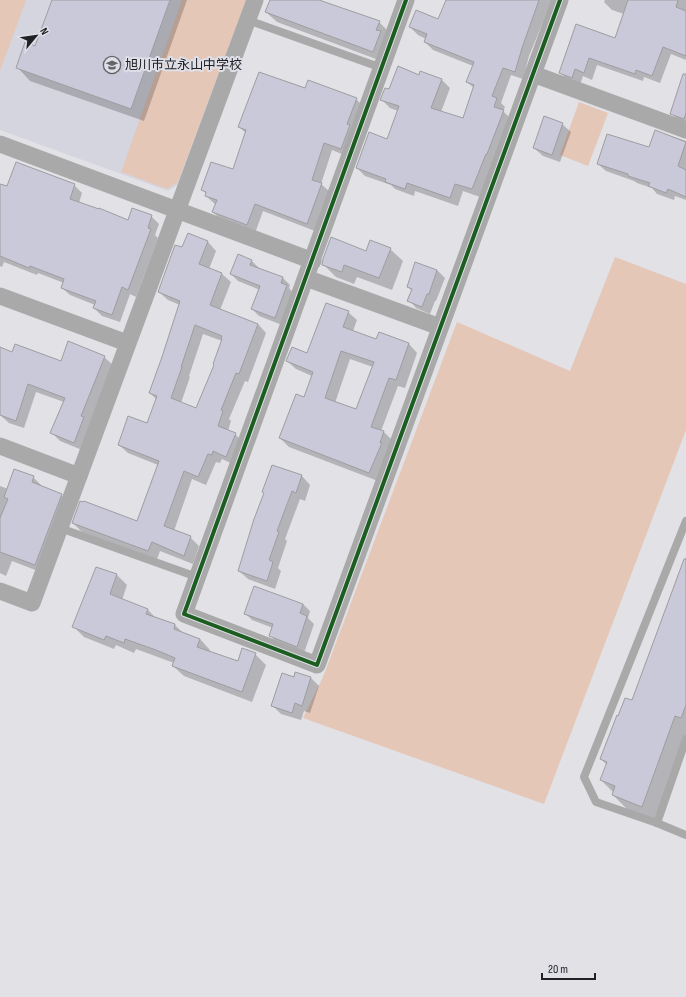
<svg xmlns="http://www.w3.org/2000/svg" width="686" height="997" font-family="'Sofia Sans Condensed','Noto Sans JP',sans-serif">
<rect width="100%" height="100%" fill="#e1e1e6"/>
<path fill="#d5d5e0" d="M0 0H248L180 183 168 191 0 130Z"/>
<g fill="#e5c7b8">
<path d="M0 0H26L0 71Z"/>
<path d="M182 0H246L178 182 167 189 121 172Z"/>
<path d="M579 102 608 113 588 166 560 155Z"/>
<path d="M615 257 686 284V430L544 804 303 718 323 677 457 322 570 371Z"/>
</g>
<g fill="#0003" fill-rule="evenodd">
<path d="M53 0H187L144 121 30 81 18 68 36 47Z"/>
<path d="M271 0H318L379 22 390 33 384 62 277 22 266 12Z"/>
<path d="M447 0H552L529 56 523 79 511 75 501 103 505 107 503 111 512 120 480 197 463 191 458 206 415 191 414 196 395 189 391 185 365 176 357 168 388 140 398 111 390 108 382 100 390 90 419 76 442 80 450 88 441 112 463 119 474 88 467 82 473 66 433 50 425 42 426 39 418 35 410 27 439 20Z"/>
<path d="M605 0H686V60L671 54 660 83 644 77 643 81 597 65 592 80 583 76 580 85 568 81 561 73 615 39 624 14 612 10 604 2Z"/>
<path d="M686 74V124L679 121 671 113Z"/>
<path d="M305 90 356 99 364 107 349 157 332 150 321 184 330 192 315 231 263 211 255 233 221 220 213 212 216 205 206 196 207 194 202 190 234 171 246 133 239 127Z"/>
<path d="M562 124 571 132 560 162 543 156 534 148Z"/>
<path d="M656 131 686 141V200L675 196 674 200 657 194 652 188 637 183 634 181 606 171 598 164 650 148Z"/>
<path d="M74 185 82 193 79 203 129 221 151 216 159 224 155 235 158 238 136 297 130 294 120 322 102 316 94 308 95 305 70 295 62 288 64 283 38 273 37 275 4 262 2 267 0 266V189Z"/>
<path d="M188 234 208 242 216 251 209 269 222 274 231 282 220 310 258 324 266 333 248 382 245 381 229 419 231 421 228 431 235 434 244 443 235 465 222 459 220 463 216 462 206 485 192 479 174 531 190 537 199 546 193 564 160 551 157 559 82 532 73 523 138 522 158 465 128 453 119 445 147 424 157 400 150 393 180 305 168 300 159 292 183 248ZM203 334 222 341 215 365 197 409 181 403 190 377 189 376Z"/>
<path d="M390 249 403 261 392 290 357 277 354 284 336 277 323 264 367 252Z"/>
<path d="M251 260 259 268 258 269 283 278 290 285 289 288 294 294 282 325 259 316 252 309 260 290 238 281 231 274Z"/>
<path d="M437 270 445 278 436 301H435L430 314 416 308 409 300 412 291 408 287Z"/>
<path d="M348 312 357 320 353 331 377 340 379 334 409 344 417 353 405 388 398 386 381 431 384 432 393 441 378 481 289 447 280 438 305 399 312 376 296 369 287 361 307 355ZM350 359 373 367 356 411 335 403Z"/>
<path d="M104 357 113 365 82 450 60 441 52 433 64 402 36 392 24 428 9 423 0 415V382L61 363Z"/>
<path d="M302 476 310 485 305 501 300 499 285 539 287 541 278 568 281 571 275 589 248 579 239 571 265 493Z"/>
<path d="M33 477 41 485V487L61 495 69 503 43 573 12 561 6 576 0 573V486L8 489Z"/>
<path d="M686 557V746L658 822 629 811 613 795 614 793 601 780 607 765 601 759 619 717 633 702Z"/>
<path d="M97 568 117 575 127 585 122 600 148 610 156 618 175 625 183 633 200 639 210 650 209 652 238 662 255 654 266 665 252 702 184 676 173 666 174 663 136 649 134 653 116 645 114 649 84 637 74 627Z"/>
<path d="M303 604 310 611 308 618 314 624 304 653 277 643 271 636 273 628 252 620 245 613Z"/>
<path d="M296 673 311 678 319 686 310 713 304 711 301 720 281 714 272 705 294 678Z"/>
</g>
<g fill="#cac9d9" stroke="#9d9da1" fill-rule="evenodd">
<path d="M52 0H170L131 109 16 68 25 42 35 46Z"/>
<path d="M270 0H319L380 21 376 30 381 31 373 52 265 12Z"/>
<path d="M446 0H539L522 48 515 72 503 68 492 96 497 98 494 107 504 110 487 154H486L472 189 455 184 450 198 407 183 405 189 385 182 386 179 356 168 369 132 387 139 399 106 380 100 385 88 389 89 398 66 419 75 420 71 442 79 431 108 463 118 474 85 466 82 474 62 424 42 427 34 409 27 416 10 438 19Z"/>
<path d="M628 0H678L676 7 686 11V56L663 47 652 76 636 70 635 74 589 58 584 73 575 69 572 78 559 73 576 24 615 38Z"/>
<path d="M259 72 305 88 308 80 357 98 347 124 350 125 341 149 324 143 312 180 322 183 307 224 255 204 247 225 212 212 217 200 205 196 206 192 201 190 211 162 233 169 246 130 238 127Z"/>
<path d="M683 74H686V113L684 119 670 114Z"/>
<path d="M544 116 563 123 552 155 533 148Z"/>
<path d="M655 130 686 142 678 166 686 170V197L668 189 666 193 648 186 650 183 628 176V174L597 164 607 134 649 147Z"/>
<path d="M16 162 75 184 70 199 99 209V208L128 220 132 208 152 215 148 228 151 229 128 290 122 287 112 315 93 308 96 301 61 288 64 279 30 266 29 268 0 256V184L7 186Z"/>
<path d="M188 233 208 241 199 264 222 273 210 305 258 324 239 374 236 373 221 410 223 411 218 426 236 433 226 457 213 451 212 455 208 454 198 477 184 471 164 526 191 536 184 556 152 542 148 551 72 523 80 501 83 502 84 501 137 521 159 461 118 445 128 416 147 423 157 396 149 393 162 357 180 301 158 292 175 245 182 247ZM195 325 222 336 221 338 222 339 213 364 214 365 196 408 171 398 182 367H181Z"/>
<path d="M331 237 366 251 370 240 391 248 379 278 344 265 342 272 322 265 323 259Z"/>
<path d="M238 254 252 260 250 265 283 277 281 283 287 285 275 318 251 309 260 286 230 274Z"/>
<path d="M415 262 437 270 429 294H427L422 307 407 301 412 289 407 287Z"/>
<path d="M326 303 349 311 343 327 376 339 379 332 409 343 396 380 389 378 371 427 384 431 380 443H382L369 473 279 438 296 394 304 397 313 372 286 361 292 347 307 353ZM341 351 374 362 356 409 325 398Z"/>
<path d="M68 341 105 356 81 416 84 417 74 443 50 433 65 398 28 384 16 421 0 415V347L12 352 15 344 61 361Z"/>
<path d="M272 465 302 475 296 493 292 491 277 531 279 532 269 560 273 562 267 581 238 571 254 519 264 493 262 492Z"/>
<path d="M14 469 34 476 32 482 62 494 35 565 0 552V518L8 499 4 497Z"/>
<path d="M684 559H686V705L681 718 675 716 642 807 612 795 615 786 600 780 607 762 600 759 617 715 618 716 625 698 632 700Z"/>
<path d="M96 567 117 574 110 594 148 609 146 614 175 624 174 629 200 639 197 647 238 661 242 648 256 653 242 692 172 666 175 658 156 650 125 639 124 643 106 636 104 640 72 627Z"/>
<path d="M254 586 303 604 300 613 307 616 297 647 269 636 273 624 244 614Z"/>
<path d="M295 672 311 677 302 706 295 703 292 713 271 706 282 673 294 677Z"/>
</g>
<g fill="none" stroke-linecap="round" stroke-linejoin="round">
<g stroke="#aaa9aa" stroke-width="8">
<path d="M248 20 382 68"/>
<path d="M686 521 584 777 596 802 657 823 686 739"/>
<path d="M60 528 197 577"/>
<path d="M657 823 686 835"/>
</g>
<g stroke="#aaa9aa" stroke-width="17">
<path d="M406 0 184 614 317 665 560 0"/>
<path d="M533 74 686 130"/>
<path d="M0 144 313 261"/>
<path d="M306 278 440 327"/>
<path d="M0 296 127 343"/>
<path d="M0 446 79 476"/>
<path d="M0 591 32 603 255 0"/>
</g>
<defs>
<path id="cycleway" d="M406 0 184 614 317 665 560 0"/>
</defs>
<use href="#cycleway" stroke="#dfdfe8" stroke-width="6"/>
<use href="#cycleway" stroke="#1b5e20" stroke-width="4"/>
</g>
<defs>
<symbol id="school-ring" viewBox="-11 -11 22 22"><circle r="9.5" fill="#dfdfe8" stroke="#646468" stroke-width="1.5"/><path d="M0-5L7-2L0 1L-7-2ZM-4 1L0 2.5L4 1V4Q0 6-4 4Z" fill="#646468"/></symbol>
</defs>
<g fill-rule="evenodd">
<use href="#school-ring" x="102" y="55" width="20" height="20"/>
</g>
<g text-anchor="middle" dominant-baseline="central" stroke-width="4" stroke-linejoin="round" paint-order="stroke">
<g font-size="13" fill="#212024" stroke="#dfdfe8" text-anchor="start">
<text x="125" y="65">旭川市立永山中学校</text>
</g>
</g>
<g transform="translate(36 36) rotate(61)" stroke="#dfdfe8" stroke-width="3" paint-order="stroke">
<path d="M0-3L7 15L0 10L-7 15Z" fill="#212024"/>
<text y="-6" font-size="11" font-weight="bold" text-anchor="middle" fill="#212024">N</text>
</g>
<path d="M542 973v6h53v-6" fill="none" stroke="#212024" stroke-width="2"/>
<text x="548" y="973" font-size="12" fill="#212024" stroke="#dfdfe8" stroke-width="3" paint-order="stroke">20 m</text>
</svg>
